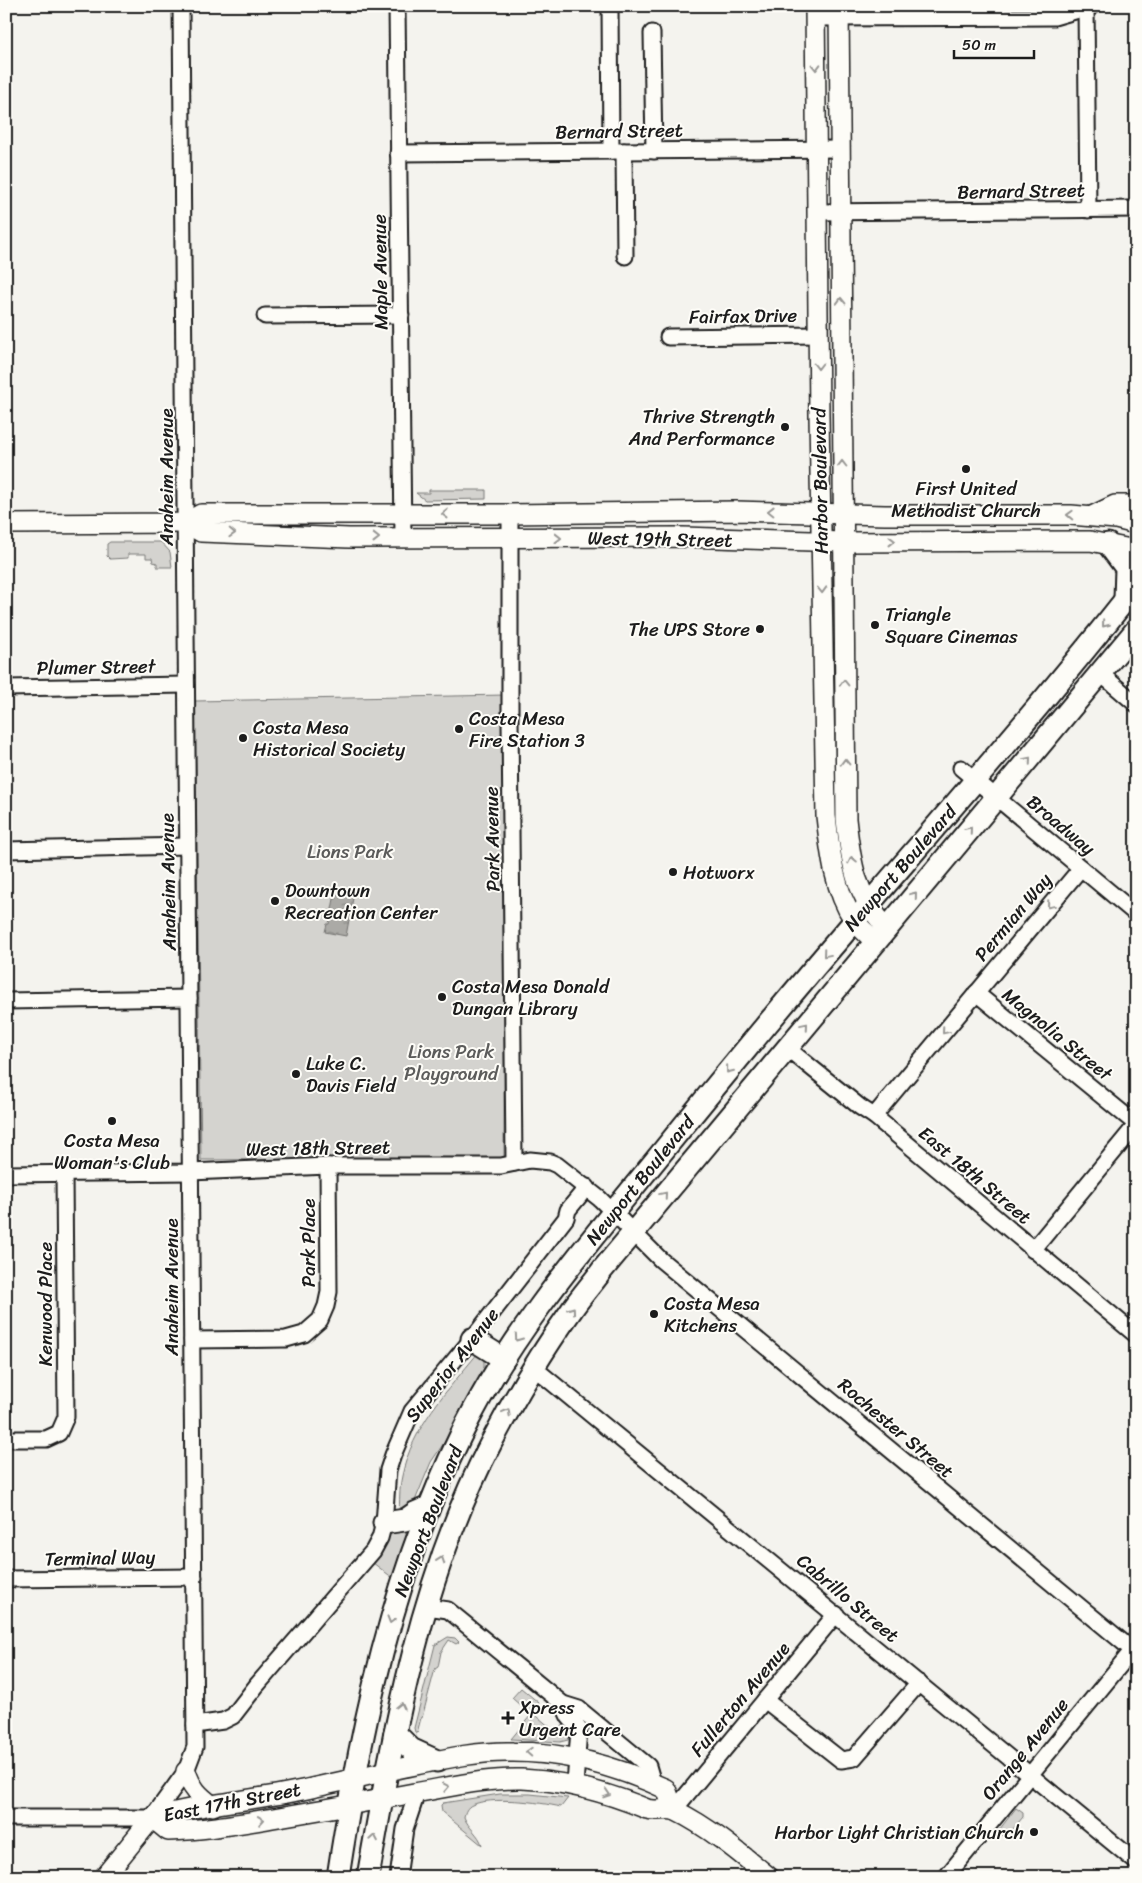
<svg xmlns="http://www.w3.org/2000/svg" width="1142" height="1883" font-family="Sriracha,sans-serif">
<defs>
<pattern id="water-ripples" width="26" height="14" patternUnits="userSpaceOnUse" patternTransform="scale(1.25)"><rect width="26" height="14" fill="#abaaa6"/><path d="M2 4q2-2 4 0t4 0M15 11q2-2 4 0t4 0" fill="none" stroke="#8a8a86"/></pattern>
</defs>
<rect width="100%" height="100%" fill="#f4f3ee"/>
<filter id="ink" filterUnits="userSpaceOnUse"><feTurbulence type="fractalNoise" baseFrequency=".02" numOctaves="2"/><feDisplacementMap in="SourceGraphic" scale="10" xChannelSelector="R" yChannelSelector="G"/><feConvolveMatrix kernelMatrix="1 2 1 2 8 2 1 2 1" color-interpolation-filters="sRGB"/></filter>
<g filter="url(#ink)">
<g fill="#d4d3cf" stroke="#787876">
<path d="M429 490H486V499L425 500 416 493H429Z"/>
<path d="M110 542H161L170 552 172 567H157V563L153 562 152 558H146V554H128V558L110 559 107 556V544Z"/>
<path d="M505 695 504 1158 201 1160 195 701Z"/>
<path d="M478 1353 484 1360V1370L448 1437 431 1462 412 1508 399 1514C400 1501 399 1489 402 1476 412 1427 447 1391 478 1353Z"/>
<path d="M413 1521 393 1578 373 1563 386 1545 391 1526Z"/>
<path d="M448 1637 455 1638 459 1642 456 1644 449 1640 441 1652 438 1667 435 1669 422 1718H421L417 1733 415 1732 414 1728 435 1645Z"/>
<path d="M521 1688 539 1703 532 1712 557 1733 564 1724 571 1734 568 1740 560 1742 511 1739 531 1715 512 1698Z"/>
<path d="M500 1794H530L568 1798 561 1807C540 1802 490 1796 472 1805 467 1807 465 1812 464 1817 468 1828 479 1834 482 1845L442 1812 441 1805 443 1803Z"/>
<path d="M1016 1808 1023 1813V1817L1007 1836 996 1834Z"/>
</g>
<path fill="url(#water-ripples)" stroke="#72716f" d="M335 894 353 898 346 936 325 932 327 924H329Z"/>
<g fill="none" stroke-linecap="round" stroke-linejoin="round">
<defs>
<g id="minor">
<path d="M397 6 403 538"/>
<path d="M610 6 611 151"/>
<path d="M1086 6 1088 210"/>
<path d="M816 18 1054 17 1092 6"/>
<path d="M652 33 654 151"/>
<path d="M624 151 625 256"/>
<path d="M398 153 840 149"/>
<path d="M817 212 1136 209"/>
<path d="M265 316 401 315"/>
<path d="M668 337 818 335"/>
<path d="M510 514V719L514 1163"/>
<path d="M1100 673 1136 704"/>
<path d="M6 688 186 685"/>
<path d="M961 768 1136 914"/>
<path d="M6 850 187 846"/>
<path d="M976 993 1136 1124"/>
<path d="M6 1001 189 998"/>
<path d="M787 1048 860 1107 874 1116 1136 1335"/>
<path d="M874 1116 1081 868"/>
<path d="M6 1174 190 1172 328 1166H501L530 1160 550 1162 557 1165 600 1199 661 1260 1136 1653"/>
<path d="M1033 1250 1136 1125"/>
<path d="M192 1340 286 1339 304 1334 320 1320 326 1306 329 1292 328 1166"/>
<path d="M533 1367 1136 1862"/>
<path d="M6 1439H46L59 1433 66 1417 64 1174"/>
<path d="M6 1579 194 1577"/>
<path d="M427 1607 448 1610 563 1704 579 1709 648 1766 653 1783"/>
<path d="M765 1700 841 1760 854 1758 919 1683"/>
<path d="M563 1704 569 1717 579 1729 575 1785"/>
<path d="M195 1725 223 1721 233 1716 257 1685 373 1551 380 1538 384 1523 388 1470 393 1455 412 1411 472 1339 566 1218 568 1210 587 1187"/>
<path d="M674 1810 836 1614"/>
<path d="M6 1818H152L186 1771 195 1747 181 6"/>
<path d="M398 1877 405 1829 417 1793"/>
<path d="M946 1877 1136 1646"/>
</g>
<g id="major">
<path d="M815 6 819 415 826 816C830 851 834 890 854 920 860 928 868 935 876 942"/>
<path d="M839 6 846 819C851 864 855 894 887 928"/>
<path d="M1092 516 1115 505H1136"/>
<path d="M186 523 201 532 349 538 683 537 843 542 1090 541 1136 550"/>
<path d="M6 524 186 523 201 514H510L736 511 885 515H1071L1116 519 1136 524"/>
<path d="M186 1771C191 1788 199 1796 213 1806"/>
<path d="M152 1818 168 1831C203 1830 237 1824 273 1818 320 1810 367 1802 414 1793 450 1787 485 1778 522 1779 566 1781 606 1792 647 1809 656 1812 668 1807 676 1811 709 1827 741 1854 769 1877"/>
<path d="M152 1818C199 1804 249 1801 297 1791 337 1783 376 1773 416 1765 448 1758 480 1751 513 1752 566 1752 618 1767 666 1789L674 1810"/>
<path d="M104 1877 152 1818"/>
</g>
<g id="highway">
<path d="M1108 544 1126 568 1125 599"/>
<path d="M472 1339 504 1359"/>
<path d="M384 1523 405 1520 415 1513 429 1507"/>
<path d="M395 1733 411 1749 437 1761"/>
<path d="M338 1877C361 1725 393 1575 460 1437 512 1329 593 1238 667 1146 727 1072 788 998 851 925 947 813 1045 702 1136 586"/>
<path d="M368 1877C394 1729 421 1577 491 1443 515 1397 541 1353 571 1311 581 1296 593 1283 603 1269L1136 630"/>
</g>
</defs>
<use href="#minor" stroke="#1c1c1c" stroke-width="19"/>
<use href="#major" stroke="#1c1c1c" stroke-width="22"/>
<use href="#highway" stroke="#1c1c1c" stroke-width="25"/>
<use href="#minor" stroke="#fdfcf7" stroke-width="15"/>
<use href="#major" stroke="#fdfcf7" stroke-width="19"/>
<use href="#highway" stroke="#fdfcf7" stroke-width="21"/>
</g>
<defs><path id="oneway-chevron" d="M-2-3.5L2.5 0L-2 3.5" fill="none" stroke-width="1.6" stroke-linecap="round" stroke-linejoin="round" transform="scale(1.25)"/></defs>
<g stroke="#989794">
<use href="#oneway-chevron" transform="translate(816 67) rotate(89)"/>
<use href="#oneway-chevron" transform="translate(841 301) rotate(-91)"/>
<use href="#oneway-chevron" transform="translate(818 366) rotate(90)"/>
<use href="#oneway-chevron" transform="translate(842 464) rotate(-90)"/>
<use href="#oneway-chevron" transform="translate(771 511) rotate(-179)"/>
<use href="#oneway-chevron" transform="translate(445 514) rotate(180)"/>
<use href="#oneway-chevron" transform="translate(1070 515) rotate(-178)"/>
<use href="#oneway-chevron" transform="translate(232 533) rotate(2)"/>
<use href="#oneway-chevron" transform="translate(376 538)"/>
<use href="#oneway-chevron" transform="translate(558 538)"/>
<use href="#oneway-chevron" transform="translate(892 541)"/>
<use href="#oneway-chevron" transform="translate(822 590) rotate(88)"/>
<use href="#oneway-chevron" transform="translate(1105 624) rotate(129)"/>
<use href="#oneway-chevron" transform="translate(844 683) rotate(-91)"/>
<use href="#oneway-chevron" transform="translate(1028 760) rotate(-50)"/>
<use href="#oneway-chevron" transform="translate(845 762) rotate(-91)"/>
<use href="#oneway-chevron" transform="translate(969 830) rotate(-50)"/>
<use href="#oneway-chevron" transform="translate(852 860) rotate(-102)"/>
<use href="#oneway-chevron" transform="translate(914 895) rotate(-51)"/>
<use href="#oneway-chevron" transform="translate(1050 905) rotate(130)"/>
<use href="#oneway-chevron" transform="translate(826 954) rotate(130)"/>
<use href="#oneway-chevron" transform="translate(805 1026) rotate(-50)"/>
<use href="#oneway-chevron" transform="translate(945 1031) rotate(130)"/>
<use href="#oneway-chevron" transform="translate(729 1070) rotate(129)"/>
<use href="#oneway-chevron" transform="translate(664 1195) rotate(-50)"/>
<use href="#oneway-chevron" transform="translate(572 1310) rotate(-54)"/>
<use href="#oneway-chevron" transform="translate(518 1338) rotate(125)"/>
<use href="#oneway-chevron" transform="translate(507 1412) rotate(-62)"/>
<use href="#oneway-chevron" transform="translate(441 1560) rotate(-71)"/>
<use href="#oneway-chevron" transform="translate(391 1620) rotate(106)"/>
<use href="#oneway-chevron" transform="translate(401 1706) rotate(-77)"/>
<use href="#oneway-chevron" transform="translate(529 1752) rotate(-177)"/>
<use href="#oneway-chevron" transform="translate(446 1787) rotate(-11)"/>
<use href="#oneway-chevron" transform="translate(607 1794) rotate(18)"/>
<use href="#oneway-chevron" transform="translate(261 1820) rotate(-9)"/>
<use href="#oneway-chevron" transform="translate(374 1838) rotate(-80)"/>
</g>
</g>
<g fill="#1c1c1c" stroke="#fdfcf7" stroke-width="2">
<circle cx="785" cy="427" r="5"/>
<circle cx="966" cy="469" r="5"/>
<circle cx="875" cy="625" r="5"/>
<circle cx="760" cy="629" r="5"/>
<circle cx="459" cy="729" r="5"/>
<circle cx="243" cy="738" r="5"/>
<circle cx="673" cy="872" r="5"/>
<circle cx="275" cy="901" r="5"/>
<circle cx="442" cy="997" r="5"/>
<circle cx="296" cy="1074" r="5"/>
<circle cx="112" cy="1121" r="5"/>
<circle cx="654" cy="1314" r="5"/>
<path d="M505.5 1710.5h5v5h5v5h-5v5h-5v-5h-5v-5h5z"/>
<circle cx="1034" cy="1832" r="5"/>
</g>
<g text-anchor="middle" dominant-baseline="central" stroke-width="4" stroke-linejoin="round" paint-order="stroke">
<g font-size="19" fill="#1c1c1c" stroke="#fdfcf7">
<text transform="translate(619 131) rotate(-1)">Bernard Street</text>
<text transform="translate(1021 191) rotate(-1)">Bernard Street</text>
<text transform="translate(380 272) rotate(-91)">Maple Avenue</text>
<text transform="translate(743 316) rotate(-1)">Fairfax Drive</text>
<text transform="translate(166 477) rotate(-90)">Anaheim Avenue</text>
<text transform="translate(820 481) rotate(-91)">Harbor Boulevard</text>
<text transform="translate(660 539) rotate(1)">West 19th Street</text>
<text transform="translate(96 667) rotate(-1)">Plumer Street</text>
<text transform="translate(1061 825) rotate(40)">Broadway</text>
<text transform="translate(492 839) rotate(-91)">Park Avenue</text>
<text transform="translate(900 868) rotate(-49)">Newport Boulevard</text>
<text transform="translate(168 882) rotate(-91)">Anaheim Avenue</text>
<text transform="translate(1013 917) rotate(-50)">Permian Way</text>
<text transform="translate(1057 1034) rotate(39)">Magnolia Street</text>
<text transform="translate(318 1148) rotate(-1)">West 18th Street</text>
<text transform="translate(975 1175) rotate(40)">East 18th Street</text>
<text transform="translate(640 1180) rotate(-51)">Newport Boulevard</text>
<text transform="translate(308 1243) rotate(-90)">Park Place</text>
<text transform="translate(171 1287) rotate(-90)">Anaheim Avenue</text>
<text transform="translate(45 1304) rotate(-90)">Kenwood Place</text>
<text transform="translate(452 1365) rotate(-52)">Superior Avenue</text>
<text transform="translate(896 1428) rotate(40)">Rochester Street</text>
<text transform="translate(428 1521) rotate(-69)">Newport Boulevard</text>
<text transform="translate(100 1558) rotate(-1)">Terminal Way</text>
<text transform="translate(848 1598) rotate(40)">Cabrillo Street</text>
<text transform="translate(740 1699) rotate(-50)">Fullerton Avenue</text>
<text transform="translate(1025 1749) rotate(-51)">Orange Avenue</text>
<text transform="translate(232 1802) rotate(-11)">East 17th Street</text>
</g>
<g font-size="19" fill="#1c1c1c" stroke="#fdfcf7" text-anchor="start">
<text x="775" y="416" text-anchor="end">Thrive Strength<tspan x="775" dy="22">And Performance</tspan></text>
<text x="966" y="488" text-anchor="middle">First United<tspan x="966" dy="22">Methodist Church</tspan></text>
<text x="885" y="614">Triangle<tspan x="885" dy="22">Square Cinemas</tspan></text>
<text x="750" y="629" text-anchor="end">The UPS Store</text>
<text x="469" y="718">Costa Mesa<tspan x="469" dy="22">Fire Station 3</tspan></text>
<text x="253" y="727">Costa Mesa<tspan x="253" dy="22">Historical Society</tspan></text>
<text x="683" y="872">Hotworx</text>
<text x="285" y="890">Downtown<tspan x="285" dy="22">Recreation Center</tspan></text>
<text x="452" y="986">Costa Mesa Donald<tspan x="452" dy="22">Dungan Library</tspan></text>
<text x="306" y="1063">Luke C.<tspan x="306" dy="22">Davis Field</tspan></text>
<text x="112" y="1140" text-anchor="middle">Costa Mesa<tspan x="112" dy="22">Woman's Club</tspan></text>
<text x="664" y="1303">Costa Mesa<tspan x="664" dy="22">Kitchens</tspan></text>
<text x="519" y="1707">Xpress<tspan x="519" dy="22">Urgent Care</tspan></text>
<text x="1024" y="1832" text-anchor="end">Harbor Light Christian Church</text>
</g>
<g font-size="19" fill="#5c5c5b" stroke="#fdfcf7">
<text x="350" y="851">Lions Park</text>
<text x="451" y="1051">Lions Park<tspan x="451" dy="22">Playground</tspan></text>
</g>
</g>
<rect width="1142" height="1883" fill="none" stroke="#fdfcf7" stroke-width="25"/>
<rect x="12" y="12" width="1117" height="1858" fill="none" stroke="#1c1c1c" stroke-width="2" filter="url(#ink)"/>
<path d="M954 50v8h80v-8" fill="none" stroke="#1c1c1c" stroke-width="2.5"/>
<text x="962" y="50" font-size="15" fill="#1c1c1c" stroke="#fdfcf7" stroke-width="4" paint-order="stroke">50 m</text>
</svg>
